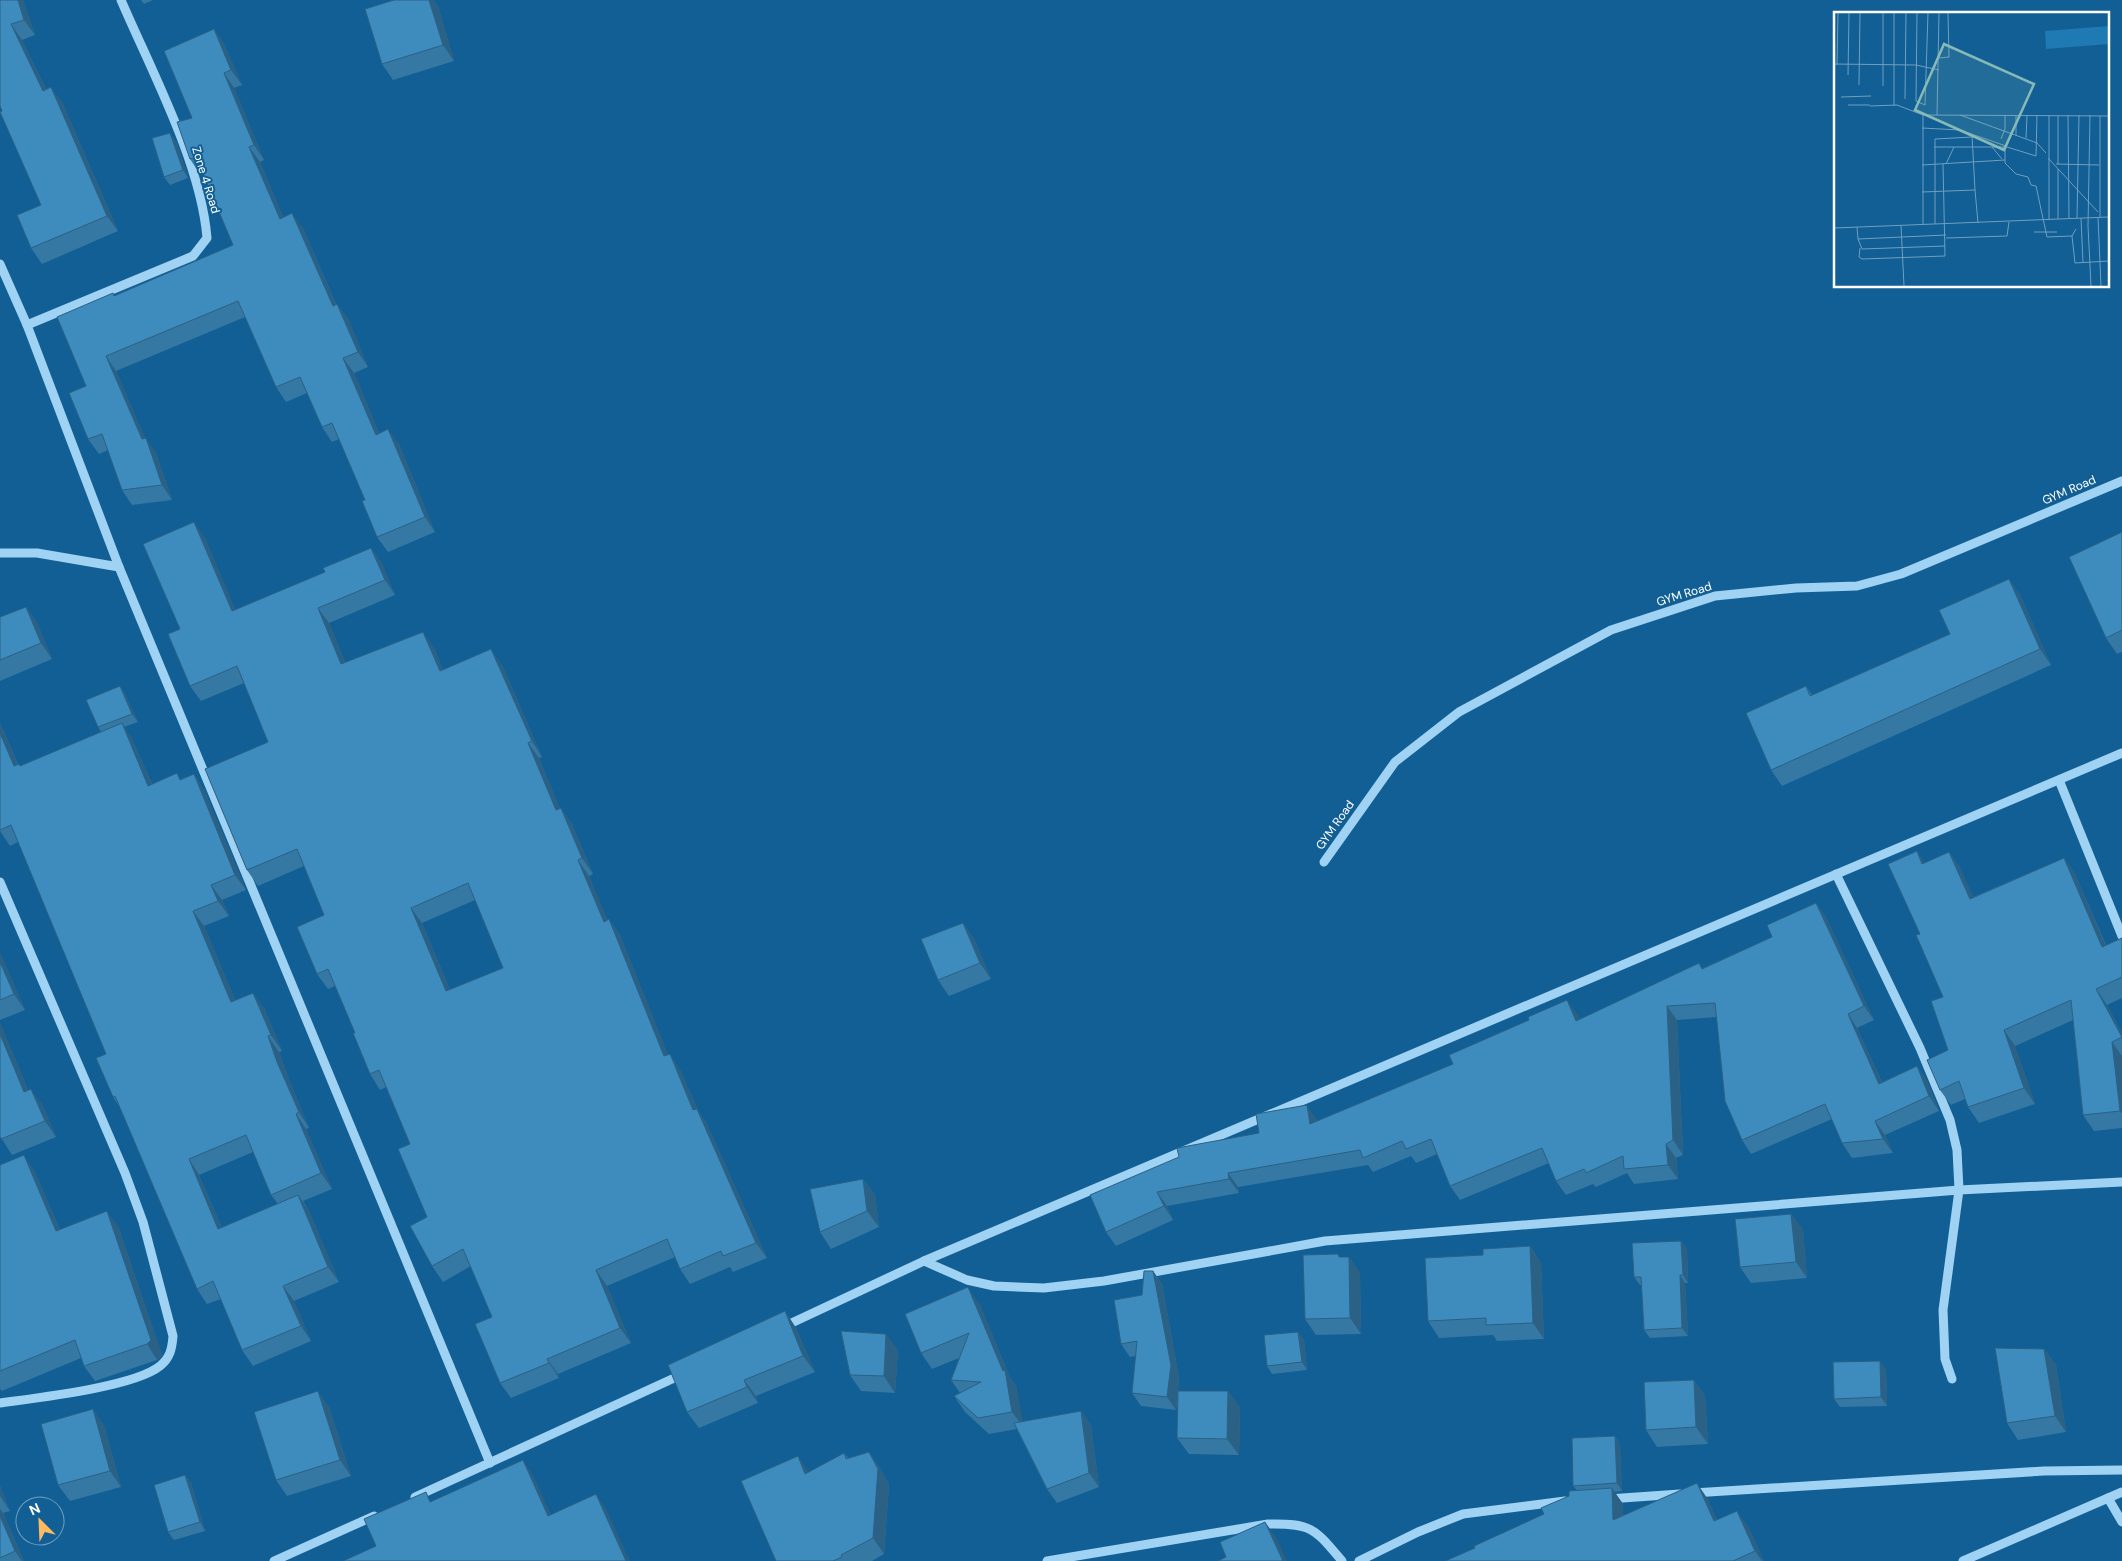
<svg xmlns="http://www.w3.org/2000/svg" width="2122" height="1561" font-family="'DM Sans',sans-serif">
<rect width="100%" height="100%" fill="#115f94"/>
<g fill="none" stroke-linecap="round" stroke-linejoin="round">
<g stroke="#9fd2f3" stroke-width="9">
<path d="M0 264 27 325 119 567 490 1463"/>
<path d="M27 325 193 256 207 238C201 163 151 70 121 0"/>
<path d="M0 553H37L119 567"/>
<path d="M2059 780 2122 936"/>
<path d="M1324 862 1395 762 1459 712 1611 630 1715 596 1796 588 1857 586 1901 574 2122 481"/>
<path d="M1836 874 1920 1048 1950 1120 1957 1150 1959 1190 1943 1310 1945 1359 1952 1379"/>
<path d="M0 882 125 1173 143 1222 173 1336C172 1349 170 1358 160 1366 134 1387 36 1398 0 1403"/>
<path d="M924 1261 967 1280 994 1286 1044 1288 1104 1281 1325 1241 1959 1190 2122 1182"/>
<path d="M783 1327 924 1261 2122 753"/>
<path d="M1693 1493 2044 1471 2122 1470"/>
<path d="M415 1497 683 1374"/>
<path d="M2108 1498 2122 1522"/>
<path d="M1608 1499 1680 1494"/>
<path d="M274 1561 374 1516"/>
<path d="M1047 1561 1268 1524C1312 1523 1315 1529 1342 1561"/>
<path d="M1359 1561 1418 1532 1463 1514 1565 1501"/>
<path d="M1963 1561 2122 1492"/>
</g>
</g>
<g fill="#3578a3" fill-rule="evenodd">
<path d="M0 0H23L35 35 22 40 46 89 62 102 118 231 42 264 31 248 41 205 2 111Z"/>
<path d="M141 0H153L144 4Z"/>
<path d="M394 0H433L438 6 454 61 393 80 382 64Z"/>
<path d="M214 29 224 44 242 85 234 88 264 160 260 162 283 217 303 228 336 304H337L348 319 368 367 354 373 379 433 399 444 435 532 388 552 377 537 365 500 339 439 332 442 322 427 307 393 286 402 276 387 245 317 116 371 145 438 156 453 172 500 132 505 122 490 108 450 99 454 88 439 86 386 115 296 233 245 203 173 200 174 190 159 192 118Z"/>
<path d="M176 141 188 178 170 185 164 177Z"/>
<path d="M2122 532V652L2117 654 2106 638Z"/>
<path d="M205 538 235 610 325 572 371 548 382 564 395 595 329 623 345 662 434 648 443 670 502 665 542 757 539 758 560 809 572 824 593 874 589 876 607 920 609 919 620 935 668 1055 670 1054 680 1070 698 1110 707 1124 767 1258 733 1272 730 1267 690 1284 680 1269 675 1257 607 1286 631 1343 558 1374 559 1378 511 1398 500 1383 492 1317 471 1266 443 1282 432 1266 427 1217 410 1144 386 1087 380 1090 370 1074 355 1033 335 986 328 989 317 974 324 915 304 866 258 886 247 870 268 742 244 683 201 701 190 686 180 629ZM475 900 503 968 450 990 422 923Z"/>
<path d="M2009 579 2020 595 2051 665 1782 786 1771 770 1806 686 1812 695 1950 634Z"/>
<path d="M26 607 37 623 52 659 0 681V617Z"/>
<path d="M120 686 125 694 138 722 124 727 132 739 152 784 181 779 194 774 204 790 246 890 222 900 229 916 204 926 235 1000 264 1008 282 1051 279 1052 288 1077 309 1128 306 1129 332 1189 303 1201 309 1211 339 1282 294 1301 311 1341 253 1366 242 1350 221 1299 207 1304 197 1289 121 1109 113 1097 106 1054 18 842 10 846 0 831V723L18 764H19L20 766 101 732 98 727ZM253 1152 271 1195 278 1204 222 1228 199 1175Z"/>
<path d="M1949 852 1960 868 1973 897 2064 858 2075 874 2106 945 2122 938V998L2107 1005 2122 1033V1128L2094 1131 2083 1115 2073 1020 2015 1046 2035 1104 1979 1123 1968 1107 1965 1099 1951 1105 1940 1090 1948 1050 1943 997 1920 934 1925 863Z"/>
<path d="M1816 903 1826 917 1874 1020 1857 1028 1882 1082 1917 1066 1927 1081 1939 1111 1885 1135 1893 1153 1852 1158 1842 1143 1832 1119 1751 1154 1742 1140 1717 1017 1677 1020 1683 1155 1676 1158 1678 1179 1634 1184 1627 1173 1596 1187 1593 1184 1566 1195 1556 1181 1549 1163 1460 1200 1450 1186 1437 1154 1416 1163 1411 1156 1373 1172 1368 1165 1238 1187 1239 1193 1167 1206 1173 1220 1116 1246 1106 1232 1090 1195 1259 1133 1317 1120V1121L1577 1014 1579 1019 1703 968 1772 937Z"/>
<path d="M963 923 974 939 991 979 949 996 938 980Z"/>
<path d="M0 953 25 1010 0 1020Z"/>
<path d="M0 1023 28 1090 42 1104 56 1137 12 1155 0 1136Z"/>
<path d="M0 1165 34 1170 60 1230 118 1226 162 1355 157 1360 95 1381 84 1366 81 1358 2 1391 0 1389Z"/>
<path d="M863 1179 875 1195 879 1227 831 1249 820 1232Z"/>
<path d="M1791 1214 1803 1230 1807 1278 1751 1283 1740 1267Z"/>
<path d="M1681 1241 1687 1249 1688 1283H1685L1688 1336 1650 1338 1644 1330 1642 1285H1640L1634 1277Z"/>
<path d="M1530 1246 1541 1263 1544 1339 1497 1341 1493 1335 1439 1338 1428 1321 1483 1255Z"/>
<path d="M1338 1254 1340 1257H1349L1360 1273 1361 1334 1316 1335 1305 1319Z"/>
<path d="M1153 1271 1162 1284 1179 1378 1178 1391H1228L1240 1408 1239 1455 1189 1454 1177 1438 1178 1393 1176 1410 1141 1406 1132 1393 1136 1356 1130 1357 1121 1344 1142 1295Z"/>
<path d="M979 1303 1010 1377 1016 1386 1022 1422 1081 1411 1091 1425 1099 1487 1057 1503 1047 1489 1017 1429 989 1434 965 1412 954 1396 960 1393 951 1380 959 1358 932 1369 921 1353Z"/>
<path d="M785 1311 796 1328 815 1372 756 1396 758 1403 699 1428 687 1412Z"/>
<path d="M1298 1332 1304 1340 1307 1370 1272 1374 1267 1366Z"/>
<path d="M2044 1349 2056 1365 2066 1432 2018 1440 2007 1423Z"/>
<path d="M898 1350 895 1393 861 1391 850 1375Z"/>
<path d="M1886 1369 1887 1406 1840 1407 1834 1399Z"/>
<path d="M1694 1380 1705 1396 1708 1444 1657 1447 1646 1430Z"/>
<path d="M329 1407 351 1476 287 1496 276 1480Z"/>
<path d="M104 1425 121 1487 70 1501 58 1485Z"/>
<path d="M1615 1436 1620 1444 1622 1491 1614 1492 1623 1504V1515L1707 1498 1717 1520 1748 1526 1764 1561H1445L1475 1548 1544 1514 1577 1490 1573 1486Z"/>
<path d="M869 1452 880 1468 889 1485 884 1554 872 1561H776L809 1472 844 1453 848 1458Z"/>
<path d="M185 1475 191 1483 205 1531 174 1540 168 1532Z"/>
<path d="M0 1486 10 1511 3 1513 24 1561H0Z"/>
</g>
<g fill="#2b6185">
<path d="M18 0H23L35 35 24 20Z"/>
<path d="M429 0H433L438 6 454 61 443 45Z"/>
<path d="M11 24 22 40 54 106 43 91Z"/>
<path d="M214 29 224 44 242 85 231 70Z"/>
<path d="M224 73 234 88 264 160 254 145Z"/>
<path d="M51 87 62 102 118 231 107 216Z"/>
<path d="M170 133 176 141 188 178 183 170Z"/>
<path d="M249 147 260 162 290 234 280 219Z"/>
<path d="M292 213 303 228 343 321 333 306Z"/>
<path d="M337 304 348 319 368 367 358 352Z"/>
<path d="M106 356 116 371 148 444 146 438 156 453 172 500 162 485Z"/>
<path d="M343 358 354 373 386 450 376 435Z"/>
<path d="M388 429 399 444 435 532 425 517Z"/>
<path d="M194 522 205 538 243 627 232 611Z"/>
<path d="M371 548 382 564 395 595 385 580Z"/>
<path d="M2009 579 2020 595 2051 665 2040 649Z"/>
<path d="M26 607 37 623 52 659 41 643Z"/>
<path d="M318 608 329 623 352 679 341 664Z"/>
<path d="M423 632 434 648 450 687 440 671Z"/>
<path d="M491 649 502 665 542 757 532 741Z"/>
<path d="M120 686 125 694 138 722 132 714Z"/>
<path d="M0 723 25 781 14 766 0 733Z"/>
<path d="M122 723 132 739 159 801 148 786Z"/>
<path d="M528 743 539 758 567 826 556 810Z"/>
<path d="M194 774 204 790 246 890 235 875Z"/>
<path d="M561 808 572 824 593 874 582 858Z"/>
<path d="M1917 851 1928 867 1922 864Z"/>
<path d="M1949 852 1960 868 1981 915 1970 899Z"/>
<path d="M2064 858 2075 874 2113 963 2102 947Z"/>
<path d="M578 860 589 876 615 937 604 922Z"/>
<path d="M211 885 222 900 229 916 218 901Z"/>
<path d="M1816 903 1826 917 1874 1020 1864 1006Z"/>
<path d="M411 908 422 923 457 1007 446 991Z"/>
<path d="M193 911 204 926 242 1017 231 1002Z"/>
<path d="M609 919 620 935 675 1072 664 1056Z"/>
<path d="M963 923 974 939 991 979 980 963Z"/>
<path d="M0 953 25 1010 14 994 0 962Z"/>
<path d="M2096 989 2107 1005 2122 1033V1038Z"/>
<path d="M253 993 264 1008 282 1051 271 1035Z"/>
<path d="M1567 1000 1577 1014 1586 1035 1576 1021Z"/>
<path d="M1667 1006 1677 1020 1683 1155 1673 1140Z"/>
<path d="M1848 1014 1857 1028 1889 1098 1879 1084Z"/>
<path d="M0 1023 35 1107 24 1092 0 1034Z"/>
<path d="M2004 1030 2015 1046 2035 1104 2024 1088Z"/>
<path d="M268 1036 279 1052 288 1077 309 1128 299 1112 277 1062Z"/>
<path d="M2112 1042 2122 1056V1114L2120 1111Z"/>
<path d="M670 1054 680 1070 698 1110 707 1124 767 1258 756 1243 693 1110Z"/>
<path d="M1917 1066 1927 1081 1939 1111 1929 1096Z"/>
<path d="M31 1089 42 1104 56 1137 45 1121Z"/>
<path d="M1307 1105 1317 1120 1320 1138 1310 1124Z"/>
<path d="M296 1114 306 1129 332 1189 321 1173Z"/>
<path d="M1875 1121 1885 1135 1893 1153 1883 1139Z"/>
<path d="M1666 1144 1676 1158 1678 1179 1668 1165Z"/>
<path d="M24 1155 34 1170 67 1247 56 1231Z"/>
<path d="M189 1159 199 1175 229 1245 218 1229Z"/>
<path d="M1228 1173 1238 1187 1239 1193 1229 1179Z"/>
<path d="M863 1179 875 1195 879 1227 867 1211Z"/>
<path d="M1157 1192 1167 1206 1173 1220 1164 1206Z"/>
<path d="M298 1195 309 1211 339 1282 328 1267Z"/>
<path d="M107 1211 118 1226 162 1355 157 1360 147 1344Z"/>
<path d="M1791 1214 1803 1230 1807 1278 1796 1262Z"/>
<path d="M1681 1241 1687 1249 1688 1283 1683 1275Z"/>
<path d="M1530 1246 1541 1263 1544 1339 1533 1323Z"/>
<path d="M1338 1254 1349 1270V1257L1360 1273 1361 1334 1350 1318Z"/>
<path d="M596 1270 607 1286 631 1343 620 1328Z"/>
<path d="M1153 1271 1162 1284 1179 1378 1176 1410 1167 1397Z"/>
<path d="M1680 1275 1685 1283 1688 1336 1682 1328Z"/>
<path d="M283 1286 294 1301 311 1341 301 1326Z"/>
<path d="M968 1287 979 1303 1010 1377 1016 1386 1024 1428 1012 1412 1003 1371Z"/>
<path d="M785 1311 796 1328 815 1372 803 1356Z"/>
<path d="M1298 1332 1304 1340 1307 1370 1302 1362Z"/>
<path d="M886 1334 898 1350 895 1393 884 1376Z"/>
<path d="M2044 1349 2056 1365 2066 1432 2055 1416Z"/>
<path d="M547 1359 558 1374 559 1378 549 1363Z"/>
<path d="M1880 1361 1886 1369 1887 1406 1881 1397Z"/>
<path d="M744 1380 756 1396 758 1403 747 1387Z"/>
<path d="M1694 1380 1705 1396 1708 1444 1696 1427Z"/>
<path d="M318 1391 329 1407 351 1476 340 1460Z"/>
<path d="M1228 1391 1240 1408 1239 1455 1227 1439Z"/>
<path d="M93 1409 104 1425 121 1487 110 1471Z"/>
<path d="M1081 1411 1091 1425 1099 1487 1089 1473Z"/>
<path d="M1615 1436 1620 1444 1622 1491 1617 1483Z"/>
<path d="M869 1452 880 1468 889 1485 884 1554 873 1538Z"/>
<path d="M798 1456 809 1472 805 1474Z"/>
<path d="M523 1460 534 1477 559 1532 548 1516Z"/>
<path d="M185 1475 191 1483 205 1531 200 1522Z"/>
<path d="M1697 1483 1707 1498 1724 1536 1714 1521Z"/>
<path d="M0 1486 10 1511 0 1496Z"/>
<path d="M1612 1488 1623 1504 1624 1535 1613 1520Z"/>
<path d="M596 1494 607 1511 630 1561H626Z"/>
<path d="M0 1509 3 1513 24 1561H22L15 1551 0 1516Z"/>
<path d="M1737 1511 1748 1526 1764 1561H1762L1755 1551Z"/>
<path d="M1265 1522 1276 1537 1287 1561H1283Z"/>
</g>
<g fill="#3e8bbe" stroke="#2b6185" fill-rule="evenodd">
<path d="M0 0H18L24 20 11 24 43 91 51 87 107 216 31 248 17 215 41 205 0 112 2 111 0 106Z"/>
<path d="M394 0H429L443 45 382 64 365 9Z"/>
<path d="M214 29 231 70 224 73 254 145 249 147 280 219 292 213 333 306 337 304 358 352 343 358 376 435 388 429 425 517 377 537 362 501 365 500 332 423 322 427 300 377 276 387 238 301 106 356 142 439 146 438 162 485 122 490 102 434 88 439 69 393 86 386 57 317 113 293 114 296 233 245 196 157 190 159 177 122 192 118 164 51Z"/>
<path d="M170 133 183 170 164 177 152 138Z"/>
<path d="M194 522 232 611 325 572 323 568 371 548 385 580 318 608 341 664 423 632 440 671 491 649 532 741 528 743 556 810 561 808 582 858 578 860 604 922 609 919 664 1056 670 1054 693 1110 697 1109 756 1243 723 1256 721 1251 680 1269 667 1239 596 1270 620 1328 547 1359 549 1363 500 1383 475 1324 492 1317 463 1249 432 1266 410 1226 427 1217 398 1149 410 1144 379 1070 370 1074 353 1033H355L328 969 317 974 297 927 324 915 297 849 247 870 205 769 268 742 237 666 190 686 168 634 180 629 143 544ZM468 883 503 968 446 991 411 908Z"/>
<path d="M2122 532V630L2106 638 2069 557Z"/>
<path d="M2009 579 2040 649 1771 770 1746 713 1806 686 1810 696 1950 634 1939 610Z"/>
<path d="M26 607 41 643 0 660V617Z"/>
<path d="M120 686 132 714 98 727 86 700Z"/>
<path d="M122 723 148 786 177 773 180 780 194 774 235 875 211 885 218 901 193 911 231 1002 253 993 271 1035 268 1036 277 1062 299 1112 296 1114 321 1173 271 1195 246 1135 189 1159 218 1229 298 1195 328 1267 283 1286 301 1326 242 1350 213 1281 197 1289 115 1096 113 1097 96 1058 106 1054 11 825 0 830V733L14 766 19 764 20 766Z"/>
<path d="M1917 851 1922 864 1949 852 1970 899 2064 858 2102 947 2122 938V977L2096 989 2122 1037 2112 1042 2120 1111 2083 1115 2071 1000 2004 1030 2024 1088 1968 1107 1959 1081 1940 1090 1927 1060 1948 1050 1931 1001 1943 997 1916 935 1920 934 1888 864Z"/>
<path d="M1816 903 1864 1006 1848 1014 1879 1084 1917 1066 1929 1096 1875 1121 1883 1139 1842 1143 1825 1104 1742 1140 1725 1101 1715 1003 1667 1006 1673 1140 1666 1144 1668 1165 1624 1169 1623 1156 1586 1173 1584 1169 1556 1181 1542 1148 1450 1186 1431 1139 1406 1149 1402 1141 1363 1158 1360 1150 1228 1173 1229 1179 1157 1192 1164 1206 1106 1232 1090 1195 1179 1157 1177 1148 1259 1133 1256 1114 1307 1105 1310 1124 1453 1064 1449 1055 1529 1020 1528 1017 1567 1000 1576 1021 1699 963 1702 969 1772 937 1767 925Z"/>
<path d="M963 923 980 963 938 980 921 939Z"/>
<path d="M0 962 14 994 0 1000Z"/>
<path d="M0 1034 24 1092 31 1089 45 1121 1 1139 0 1136Z"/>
<path d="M24 1155 56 1231 107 1211 151 1340 147 1344 84 1366 75 1340 0 1371V1165Z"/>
<path d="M863 1179 867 1211 820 1232 810 1189Z"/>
<path d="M1791 1214 1796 1262 1740 1267 1735 1219Z"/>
<path d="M1681 1241 1683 1275H1680L1682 1328 1644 1330 1641 1277H1634L1632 1243Z"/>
<path d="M1530 1246 1533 1323 1486 1325V1318L1428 1321 1425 1258 1483 1255V1249Z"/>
<path d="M1338 1254 1339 1257H1349L1350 1318 1305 1319 1303 1255Z"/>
<path d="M1144 1271H1153L1171 1365 1167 1397 1132 1393 1137 1341 1121 1344 1114 1300 1142 1295Z"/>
<path d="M968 1287 1003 1371 1005 1370 1012 1412 978 1418 954 1396 981 1382 951 1380 969 1333 921 1353 905 1314Z"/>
<path d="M785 1311 803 1356 744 1380 747 1387 687 1412 668 1365Z"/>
<path d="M841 1331 886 1334 884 1376 850 1375Z"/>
<path d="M1298 1332 1302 1362 1267 1366 1264 1335Z"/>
<path d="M1995 1348 2044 1349 2055 1416 2007 1423Z"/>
<path d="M1880 1361 1881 1397 1834 1399 1833 1362Z"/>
<path d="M1694 1380 1696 1427 1646 1430 1644 1382Z"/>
<path d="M318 1391 340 1460 276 1480 254 1412Z"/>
<path d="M1178 1391H1228L1227 1439 1177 1438Z"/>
<path d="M93 1409 110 1471 58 1485 41 1424Z"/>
<path d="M1081 1411 1089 1473 1047 1489 1014 1423Z"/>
<path d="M1615 1436 1617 1483 1573 1486 1572 1438Z"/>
<path d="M869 1452 878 1469 873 1538 841 1555 842 1557 833 1561H776L741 1481 798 1456 805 1474 844 1453 846 1459Z"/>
<path d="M523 1460 548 1516 596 1494 626 1561H343L376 1546 364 1519 426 1492 430 1502Z"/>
<path d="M185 1475 200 1522 168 1532 154 1485Z"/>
<path d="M1697 1483 1714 1521 1737 1511 1755 1551 1733 1561H1445L1475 1548 1474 1546 1544 1514 1541 1508 1569 1496V1491L1612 1488 1613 1520Z"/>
<path d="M0 1516 15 1551 0 1558Z"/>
<path d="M1265 1522 1283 1561H1218L1226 1557 1220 1542Z"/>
</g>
<g text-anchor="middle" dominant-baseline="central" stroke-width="4" stroke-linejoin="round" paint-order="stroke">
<g font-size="12" fill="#fff" stroke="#115f94">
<text transform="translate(206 180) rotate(73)">Zone 4 Road</text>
<text transform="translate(2069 490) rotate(-23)">GYM Road</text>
<text transform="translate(1684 594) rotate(-17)">GYM Road</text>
<text transform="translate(1335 825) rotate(-55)">GYM Road</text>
</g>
</g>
<g transform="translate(1834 12)">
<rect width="275" height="275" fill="#115f94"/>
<path d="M275 14V32L212 37 211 19Z" fill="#1f79b2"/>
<path fill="none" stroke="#709fbf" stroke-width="1" d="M60 1V94M83 1 82 89 91 93 94 1M105 46 115 45 114 1M0 52 82 53 105 58M3 53 4 1M14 63 15 1M25 73 26 1M49 74V1M7 85 37 84M71 87 72 1M14 93H36M36 94 63 93 89 103 275 104M103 103 105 1M126 103 203 131 212 141M234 103 235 206M256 103 254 214 257 274M266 104V205M88 116 126 118 172 134M182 123V104M192 126 193 104M167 127 171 117V103M100 135H173L202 144 203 103M158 135 168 147M171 135V151L182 162 194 165 197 173 202 174 213 225 238 224M214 146 264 200M112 152 120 135M222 152 265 153M224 152V104M88 153 171 148M224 157V207M141 178 144 211M88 180 141 178 138 123M264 205 267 274M243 206 245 103M247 206 249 251M215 208V103M89 212V103M101 212V127L138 125M67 213 70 274M23 215 24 227 112 223M0 216 275 205M242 217 238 224 241 251 275 249M200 220H223M112 226 173 224 175 210M24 227 28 237 111 234M26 236 25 245 28 247 111 244 109 152"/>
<path fill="#87bab6" fill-opacity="0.15" stroke="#87bab6" stroke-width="2.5" d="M110 32 200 72 170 138 81 98Z"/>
<rect width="275" height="275" fill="none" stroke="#fff" stroke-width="2.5"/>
</g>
<g transform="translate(40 1521) rotate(336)"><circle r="24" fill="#115f94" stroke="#709fbf"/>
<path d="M0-4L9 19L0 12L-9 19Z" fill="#ffb961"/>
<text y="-8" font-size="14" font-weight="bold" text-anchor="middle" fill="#ffffff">N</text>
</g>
</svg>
